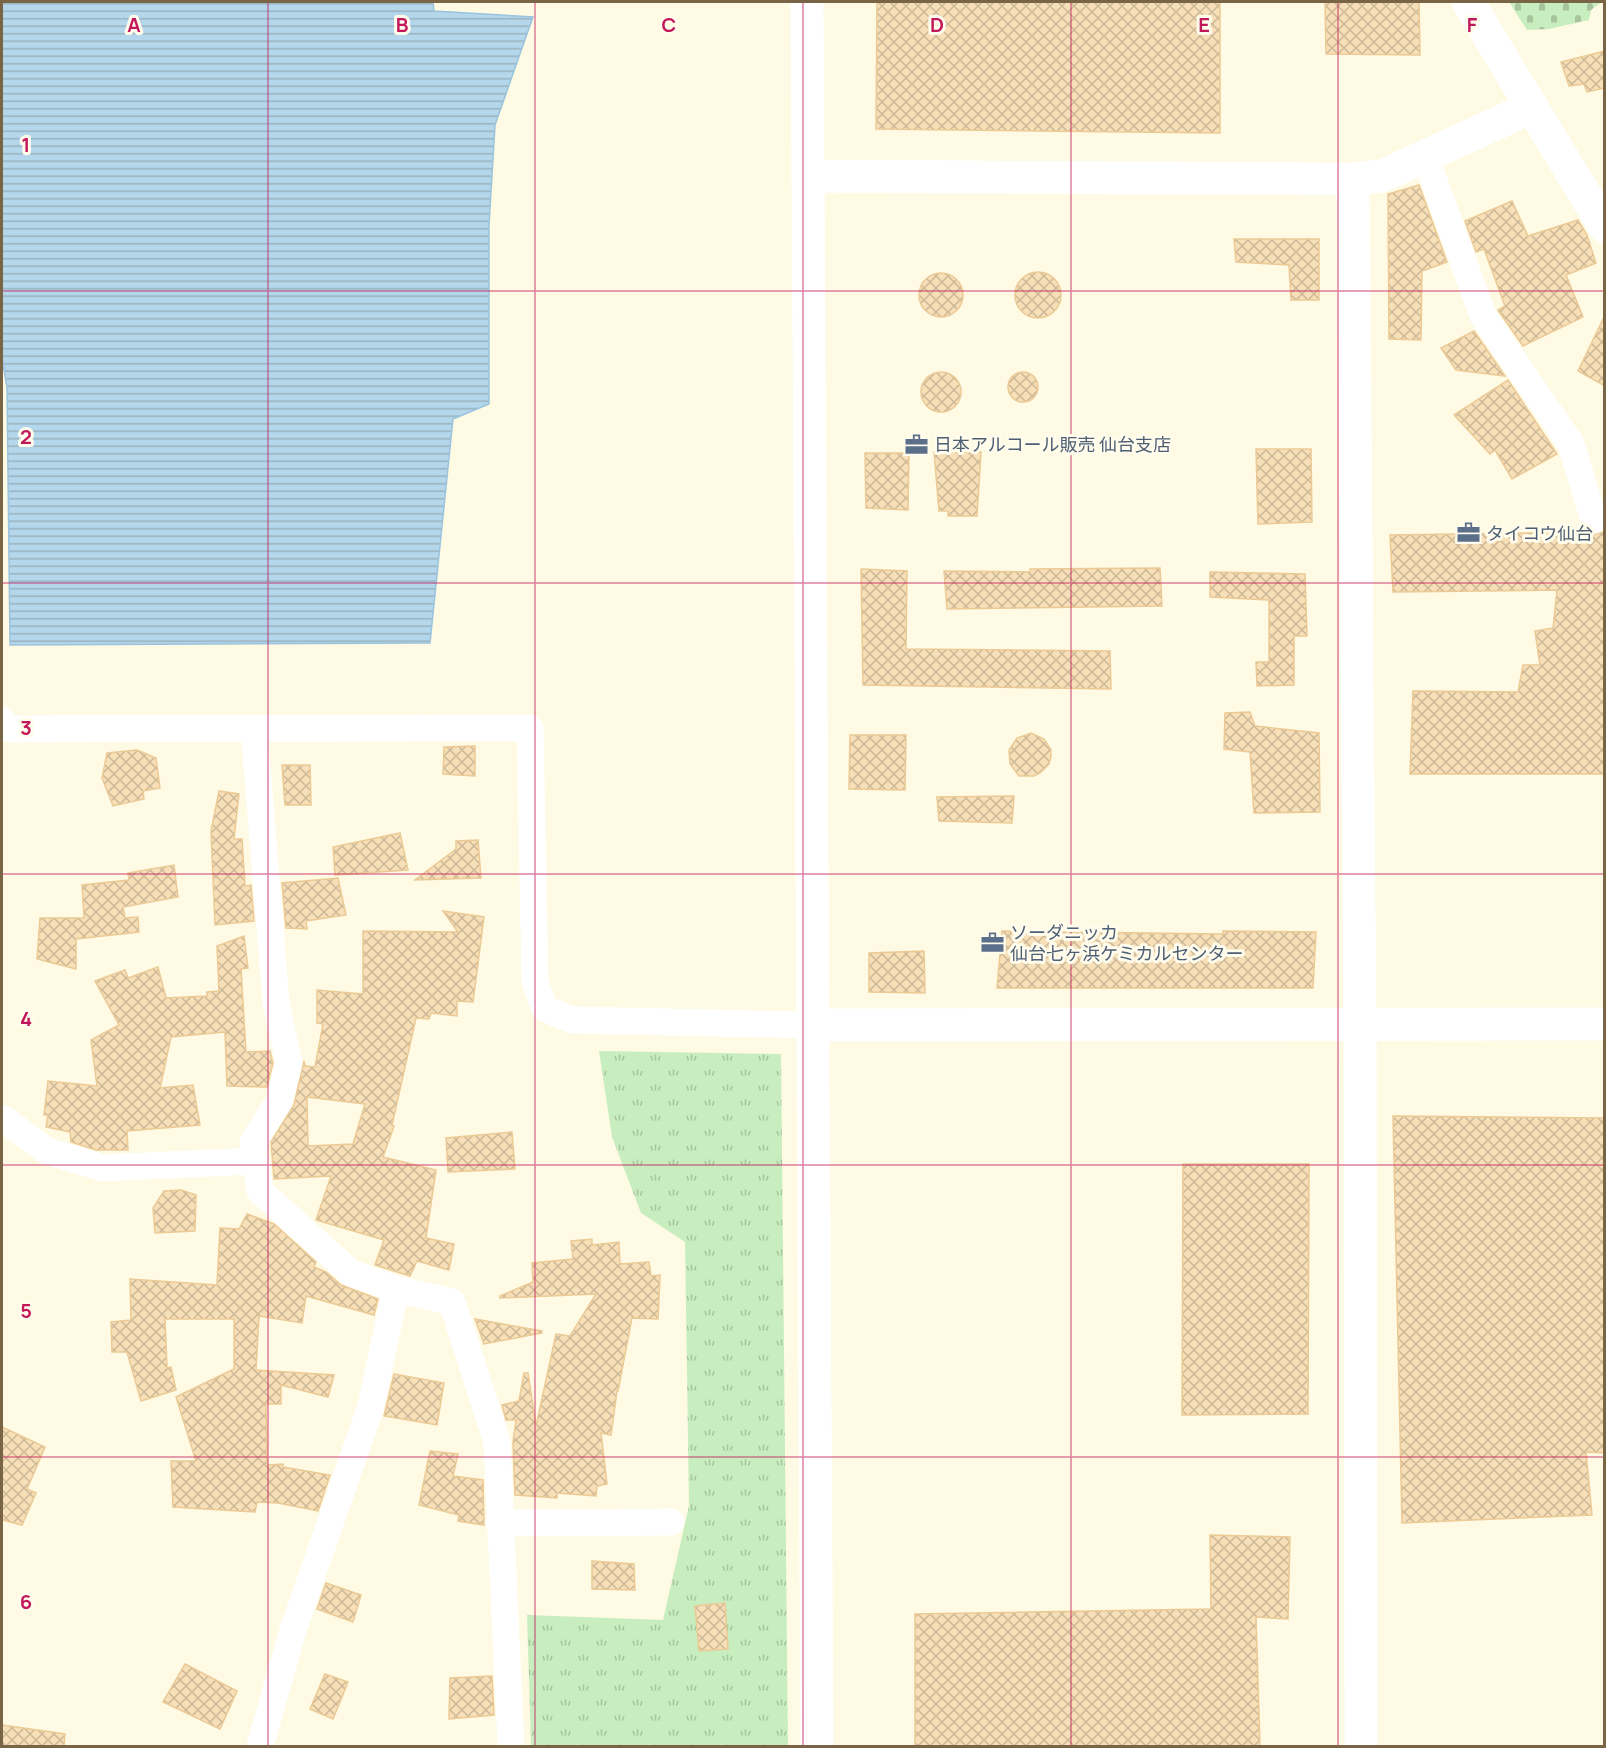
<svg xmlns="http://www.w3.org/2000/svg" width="1606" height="1748" font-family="Manrope,'Noto Sans JP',sans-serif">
<defs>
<pattern id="grass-tufts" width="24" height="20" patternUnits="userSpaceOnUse" patternTransform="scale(1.5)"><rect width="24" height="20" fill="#c8eec0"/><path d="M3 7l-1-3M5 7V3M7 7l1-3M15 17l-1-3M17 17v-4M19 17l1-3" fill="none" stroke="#a7c49e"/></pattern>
<pattern id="cemetery-stones" width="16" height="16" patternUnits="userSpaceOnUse" patternTransform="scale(1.5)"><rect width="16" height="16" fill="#c8eec0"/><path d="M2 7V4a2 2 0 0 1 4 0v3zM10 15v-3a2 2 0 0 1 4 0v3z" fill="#a7c49e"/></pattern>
<pattern id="water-rules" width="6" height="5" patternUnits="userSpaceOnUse" patternTransform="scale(1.5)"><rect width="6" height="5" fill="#b5d7eb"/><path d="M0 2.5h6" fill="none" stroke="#98b2c0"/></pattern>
<pattern id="building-cross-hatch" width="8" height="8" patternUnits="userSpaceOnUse" patternTransform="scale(1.5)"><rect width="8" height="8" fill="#f7dfb8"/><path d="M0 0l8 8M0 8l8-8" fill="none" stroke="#cdb897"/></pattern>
</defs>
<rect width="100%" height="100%" fill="#fffae3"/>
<path fill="url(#grass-tufts)" d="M599 1051 781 1054 788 1746H531L527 1615 663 1620 689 1506 685 1242 641 1213 612 1137Z"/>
<path fill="url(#cemetery-stones)" d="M1509 2H1602L1591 10 1589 20 1549 29 1527 30Z"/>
<path fill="url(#water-rules)" stroke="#9ac4de" stroke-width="1.5" d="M2 2H433L434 11 533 17 495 125 489 225V404L453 419 430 643 10 645 7 388 2 358Z"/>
<g fill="url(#building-cross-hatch)" stroke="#ecca96" stroke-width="1.5" fill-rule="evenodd">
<path d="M877 2H1220V133L876 129Z"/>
<path d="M1325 2H1419L1420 55 1326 54Z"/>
<path d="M1605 51V88L1587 92 1584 84 1569 86 1561 62Z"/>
<path d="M1419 185 1447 262 1422 271 1421 340 1389 339 1388 194Z"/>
<path d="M1512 201 1528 236 1578 220 1587 235 1596 263 1566 275 1583 317 1523 346 1498 310 1505 306 1484 249 1476 252 1465 221Z"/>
<path d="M1234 239H1319V300H1291L1289 265 1236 262Z"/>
<circle cx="1038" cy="295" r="23"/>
<circle cx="941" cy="295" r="22"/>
<path d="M1605 315V386L1578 371Z"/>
<path d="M1474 331 1505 376 1456 370 1441 348Z"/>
<circle cx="1023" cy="387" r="15"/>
<circle cx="941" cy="392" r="20"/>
<path d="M1508 380 1557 454 1512 479 1495 450 1490 454 1454 415Z"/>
<path d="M1256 449H1311L1312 522 1258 524Z"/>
<path d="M934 452H981L977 516H948V511H939Z"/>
<path d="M865 453H909L908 510 866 508Z"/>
<path d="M1585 532 1591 535 1605 532V774H1410L1413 691 1518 692 1523 665H1540L1535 631 1553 628 1557 590 1393 592 1390 535Z"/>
<path d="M1160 568 1162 606 947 609 944 571 1030 572V569Z"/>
<path d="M861 569 907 571 906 649 1110 651 1111 689 863 685Z"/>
<path d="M1210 572 1305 574 1307 636H1294V685L1257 686 1256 662H1269V600L1210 597Z"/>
<path d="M1250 712 1255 726 1319 733 1320 812 1254 813 1250 752 1224 749 1225 713Z"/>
<path d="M1031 733 1044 739 1051 750V757L1049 764 1040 773 1034 776H1019L1010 764 1009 750 1017 738Z"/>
<path d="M850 735H906L905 790 849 789Z"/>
<path d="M475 746V776L443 774 444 747Z"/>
<path d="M137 750 156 758 160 788 143 791 144 799 113 806 102 778 107 753Z"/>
<path d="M282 765H310L311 805H285Z"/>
<path d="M219 791 239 794 234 839H242L245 886 251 885 254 921 215 925 211 831Z"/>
<path d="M1014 796 1012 823 939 821 937 797Z"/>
<path d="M400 833 408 870 335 875 333 847Z"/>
<path d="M478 840 481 878 415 880 456 849V841Z"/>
<path d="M174 865 178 897 123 907 125 918 138 917 139 932 76 939V969L37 959 40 918H84L82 885 129 880 128 873Z"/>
<path d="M338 878 346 915 306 921 307 929 286 928 282 883Z"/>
<path d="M443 911 484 917 473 1002 457 1001V1016L431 1013 429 1019 416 1018 392 1125 394 1126 383 1157 436 1170 426 1238 454 1244 449 1270 417 1261 410 1276 375 1265 384 1240 316 1220 331 1176 274 1179 271 1142 294 1105 304 1061 305 1066 315 1067 323 1024 317 1023V990L363 994V931L458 932ZM307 1097 365 1104 353 1144 308 1146Z"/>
<path d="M1002 931 1223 934V931L1316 932 1313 988H997Z"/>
<path d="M244 936 248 968 241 969 246 1052 270 1051 273 1063 267 1087 227 1086 225 1032 171 1037 160 1088 193 1085 200 1125 127 1131 128 1150H96L71 1142 70 1132 46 1127 48 1115H44L48 1081 97 1086 91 1040 119 1025 95 981 125 970 128 978 158 967 166 998 207 996V992L219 991 217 946Z"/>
<path d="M924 951 925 993 869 992V953Z"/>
<path d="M1393 1116 1605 1118V1453L1586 1452 1592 1515 1402 1523Z"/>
<path d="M512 1132 515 1169 448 1172 446 1138Z"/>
<path d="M1183 1164H1309L1308 1414 1182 1415Z"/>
<path d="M181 1190 196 1195 195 1231 155 1233 153 1208 164 1191Z"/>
<path d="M247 1214 274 1224 316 1262 314 1267 326 1272 341 1285 378 1299 374 1315 306 1296 302 1323 259 1316 256 1370 334 1375 328 1397 281 1385V1404H266L267 1465 283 1464V1467L330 1475 318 1511 278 1503 257 1502 255 1512 173 1507 171 1461H196L176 1397 234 1369V1319H165L167 1368 171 1367 176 1390 141 1401 127 1352H112L111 1322 131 1320 130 1279 217 1285 220 1228 239 1229Z"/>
<path d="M592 1239V1245L619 1242 620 1264 649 1262 651 1276 660 1275 658 1319 632 1318 618 1391H617L611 1435 601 1433 607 1484 597 1486 596 1496 557 1493V1498L515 1495 513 1442 516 1420H506L502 1405 519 1401 524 1373H528L536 1426 556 1334 570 1336 596 1294 500 1298V1296L533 1282 532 1263 573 1259 571 1241Z"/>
<path d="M475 1319 542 1331V1333L484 1344Z"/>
<path d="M394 1374 444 1383 437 1425 384 1416Z"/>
<path d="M2 1427 45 1447 27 1489 36 1493 22 1525 2 1520Z"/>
<path d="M430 1451 458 1454 453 1476 483 1480 484 1525 458 1521 459 1515 419 1505Z"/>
<path d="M1210 1535 1290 1537 1288 1619 1256 1617 1260 1746H915V1614L1211 1609Z"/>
<path d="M592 1561 634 1564 635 1590 592 1589Z"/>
<path d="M326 1583 361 1595 353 1622 317 1609Z"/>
<path d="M725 1603 728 1649 699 1651 695 1606Z"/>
<path d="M185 1664 237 1691 220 1729 163 1702Z"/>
<path d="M325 1674 348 1682 333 1719 310 1709Z"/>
<path d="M492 1676 494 1715 449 1719 450 1678Z"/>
<path d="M2 1725 65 1734 64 1746H2Z"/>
</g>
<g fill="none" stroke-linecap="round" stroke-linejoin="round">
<g stroke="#fff" stroke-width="27">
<path d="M1425 156 1483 316 1571 444 1594 520"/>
<path d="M2 720 9 729 530 728 535 981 544 1008 572 1020 813 1025"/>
<path d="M254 728 276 1002 289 1063 279 1101 253 1142 260 1191 351 1273 396 1289"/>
<path d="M2 1118 47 1151 103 1168 256 1161"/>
<path d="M499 1523 671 1522"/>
<path d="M260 1746 294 1627 370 1409 396 1289 452 1302 497 1442 511 1746"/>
</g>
<g stroke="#fff" stroke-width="33">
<path d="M807 2 817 1746"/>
<path d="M1468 2 1604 226"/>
<path d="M808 176 1353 179 1382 176 1532 107"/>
<path d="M1353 179 1360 1026 1361 1746"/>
<path d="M813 1025 1604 1024"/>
</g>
</g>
<path fill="none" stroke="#c2185b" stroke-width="1.5" stroke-opacity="0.55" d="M268 2V1746M535 2V1746M803 2V1746M1071 2V1746M1338 2V1746M2 291H1604M2 583H1604M2 874H1604M2 1165H1604M2 1457H1604"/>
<defs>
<symbol id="office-bare" viewBox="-9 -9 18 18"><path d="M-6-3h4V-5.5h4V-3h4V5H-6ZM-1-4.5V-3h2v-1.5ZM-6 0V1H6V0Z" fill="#5c6f8a" stroke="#fffcec" stroke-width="2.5" paint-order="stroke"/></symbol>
</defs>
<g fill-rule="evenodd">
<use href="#office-bare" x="900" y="428" width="33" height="33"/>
<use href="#office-bare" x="1452" y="516" width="33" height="33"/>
<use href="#office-bare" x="976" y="926" width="33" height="33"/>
</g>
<g text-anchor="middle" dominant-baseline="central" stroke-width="6" stroke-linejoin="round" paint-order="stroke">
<g font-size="18" fill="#4e5e75" stroke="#fffcec" text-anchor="start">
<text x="934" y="444">日本アルコール販売 仙台支店</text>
<text x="1486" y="533">タイコウ仙台</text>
<text x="1010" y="932">ソーダニッカ<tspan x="1010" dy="21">仙台七ヶ浜ケミカルセンター</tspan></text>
</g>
</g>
<g font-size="20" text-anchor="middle" font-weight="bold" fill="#c2185b" stroke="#fffcec" stroke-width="6" stroke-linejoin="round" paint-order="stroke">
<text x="134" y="32">A</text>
<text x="402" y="32">B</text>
<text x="669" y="32">C</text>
<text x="937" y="32">D</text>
<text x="1204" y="32">E</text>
<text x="1472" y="32">F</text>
<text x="26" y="152">1</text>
<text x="26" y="444">2</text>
<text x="26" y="735">3</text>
<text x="26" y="1026">4</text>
<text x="26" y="1318">5</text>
<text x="26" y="1609">6</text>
</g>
<rect width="1606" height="1748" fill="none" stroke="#7a6446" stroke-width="6"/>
</svg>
